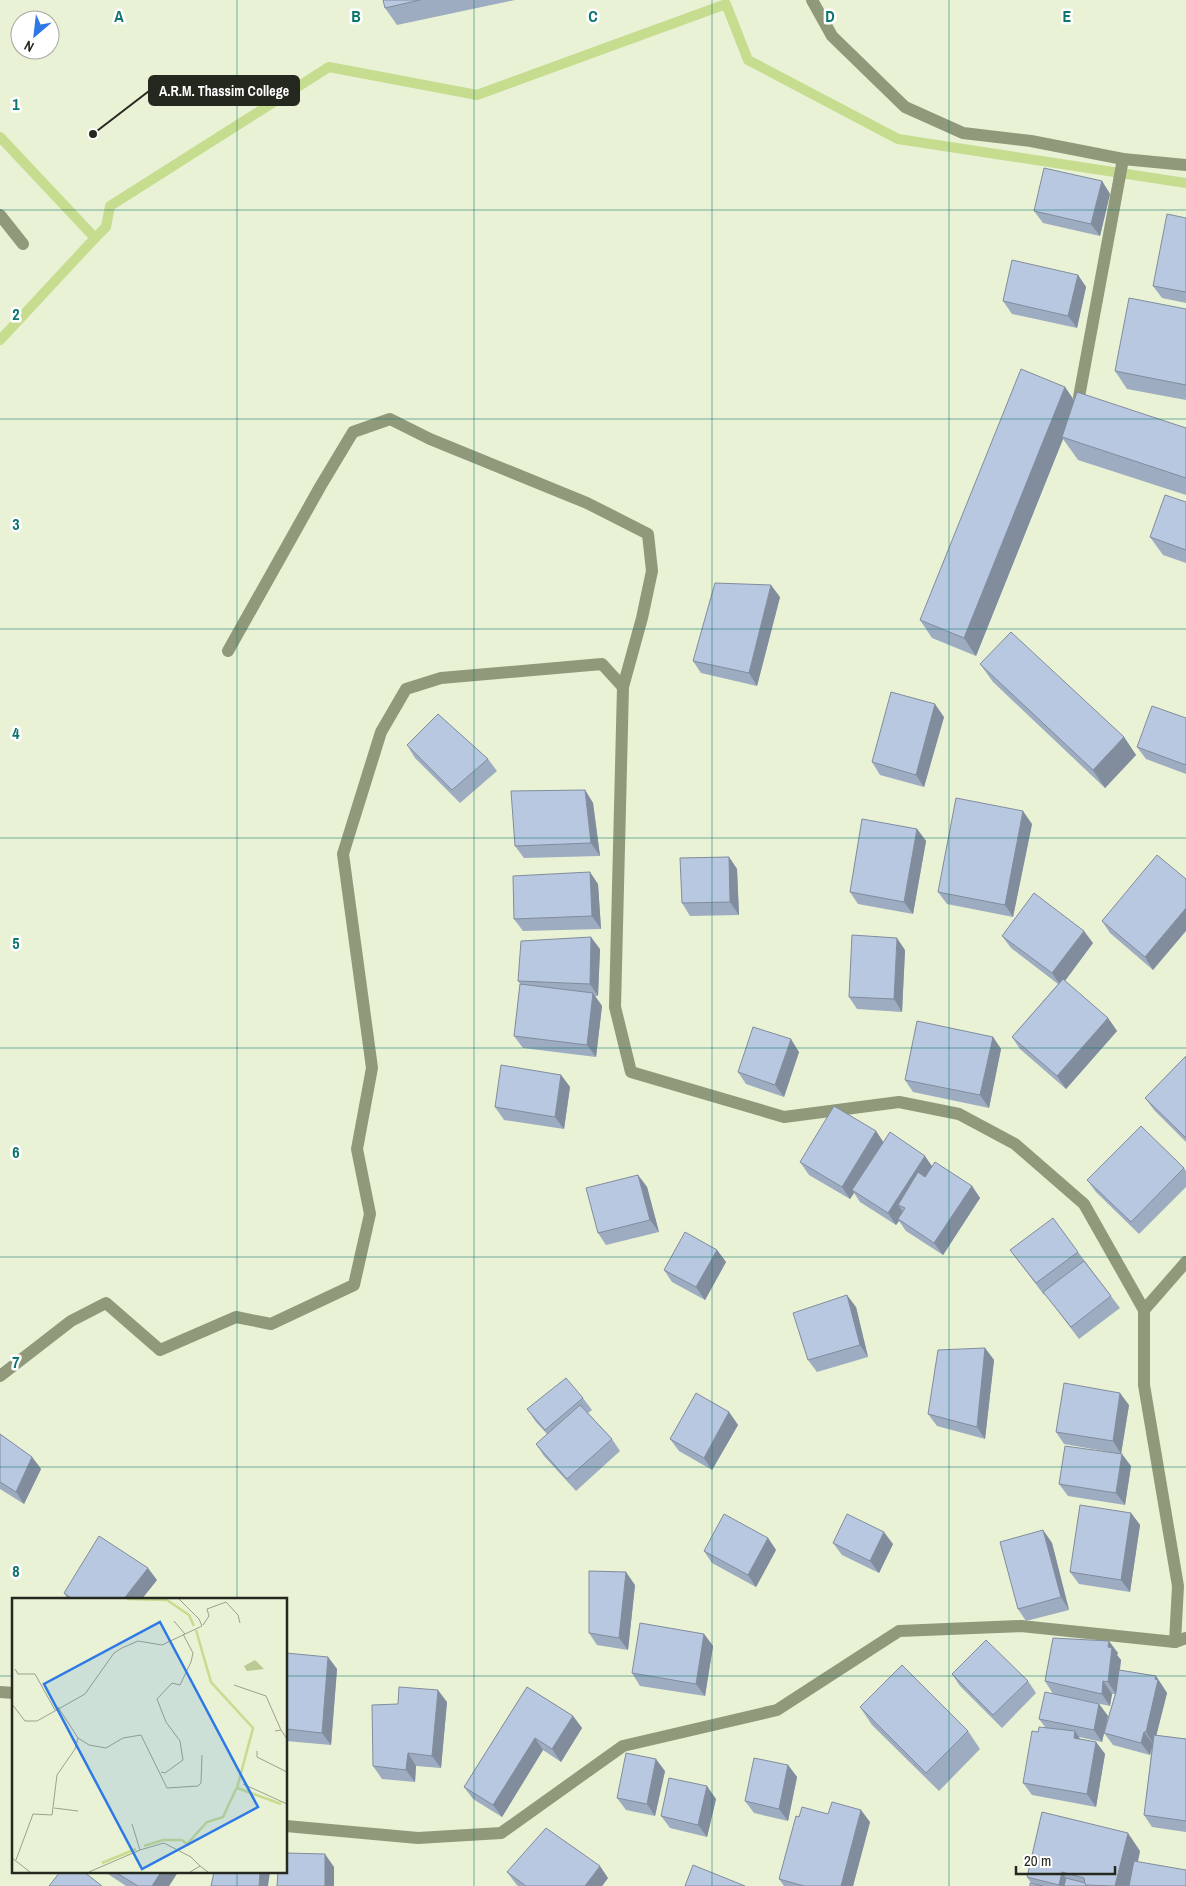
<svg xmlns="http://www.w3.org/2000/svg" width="1186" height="1886" font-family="'Archivo Narrow',sans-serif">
<rect width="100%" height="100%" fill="#e9f2d5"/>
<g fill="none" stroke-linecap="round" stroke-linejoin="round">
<g stroke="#c6dc8f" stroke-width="10">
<path d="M0 137 95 238 0 340"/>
<path d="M95 238 106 227 110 206 329 67 477 95 726 4 748 60 898 139 1186 183"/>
</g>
<g stroke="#90997a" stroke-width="12">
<path d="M812 0 832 36 905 107 963 133 1031 141 1123 159 1186 165"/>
<path d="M0 215 23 244"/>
<path d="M1079 397 1123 159"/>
<path d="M228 651 320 487 353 432 390 419 430 439 587 503 648 534 652 571 642 618 623 687 615 1007 631 1072 784 1117 899 1102 959 1114 1015 1144 1084 1204 1144 1310V1385L1178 1586 1175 1642"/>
<path d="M1144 1310 1186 1262"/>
<path d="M0 1376 71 1321 106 1303 160 1350 236 1317 271 1324 354 1285 370 1214 357 1149 372 1068 343 854 381 732 406 689 441 678 602 664 623 687"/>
<path d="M0 1692 14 1693"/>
<path d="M286 1826 418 1838 501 1833 623 1746 777 1710 899 1631 1021 1626 1175 1642 1186 1638"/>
</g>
</g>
<g fill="#9eacc1">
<path d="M383 0H515L397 25 385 8Z"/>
<path d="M1102 181 1110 194 1100 236 1043 223 1034 211Z"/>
<path d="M1186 218V303L1162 298 1153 286Z"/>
<path d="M1078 275 1086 287 1077 328 1012 314 1003 301Z"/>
<path d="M1186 309V400L1127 389 1115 371Z"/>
<path d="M1065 387 1074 400 1186 428V495L1078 460 1063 439 976 656 932 638 920 620Z"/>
<path d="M1186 502V563L1163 555 1150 537Z"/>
<path d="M780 597 757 686 701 673 693 661Z"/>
<path d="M980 664 1124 737 1136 755 1105 788 993 682Z"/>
<path d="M944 717 924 787 880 775 872 762Z"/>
<path d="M1186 718V774L1146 759 1137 747Z"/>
<path d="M407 745 488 759 497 771 460 803 415 758Z"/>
<path d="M585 790 593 803 600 856 524 858 515 846Z"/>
<path d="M1032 824 1013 917 947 904 938 892Z"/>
<path d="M917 829 926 841 913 914 858 904 850 892Z"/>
<path d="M729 857 737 869 739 915 690 916 682 903Z"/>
<path d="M1186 879 1153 970 1110 933 1102 921Z"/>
<path d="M598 884 601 929 523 931 514 919Z"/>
<path d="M1002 936 1093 943 1065 981 1108 1018 1117 1031 1066 1089 1020 1049 1012 1037 1058 984 1011 948Z"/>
<path d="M600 949 598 996H595L602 1006 596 1057 523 1048 514 1036 520 984 518 981Z"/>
<path d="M905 950 902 1012 857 1009 849 997Z"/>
<path d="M993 1037 1001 1049 989 1108 913 1092 905 1080Z"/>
<path d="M799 1052 784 1097 746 1084 738 1072Z"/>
<path d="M1186 1056V1142L1154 1110 1145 1098Z"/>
<path d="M561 1075 570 1087 564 1129 504 1120 495 1107Z"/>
<path d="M876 1131 883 1142 972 1186 980 1198 943 1255 906 1231 899 1221 896 1225 860 1202 854 1193 850 1199 809 1175 800 1162Z"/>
<path d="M1184 1168 1186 1171V1187L1139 1234 1096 1192 1087 1180Z"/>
<path d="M638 1175 647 1187 659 1232 606 1245 598 1233Z"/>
<path d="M717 1250 726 1262 705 1300 672 1282 664 1270Z"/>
<path d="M1010 1250 1078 1252 1120 1308 1079 1339 1045 1294 1044 1295Z"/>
<path d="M856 1307 868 1357 817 1372 808 1360Z"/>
<path d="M985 1348 994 1360 985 1439 937 1426 928 1414Z"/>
<path d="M583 1398 592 1410 588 1413 612 1439 620 1451 576 1491 544 1456 536 1444 547 1434 536 1422 527 1409Z"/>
<path d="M1129 1405 1121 1454 1064 1444 1056 1432Z"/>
<path d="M729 1412 738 1425 712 1470 679 1451 670 1439Z"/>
<path d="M0 1434 32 1457 41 1469 24 1504 0 1489Z"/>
<path d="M1131 1466 1125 1505 1068 1496 1059 1484Z"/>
<path d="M1131 1513 1140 1525 1130 1592 1079 1584 1070 1572Z"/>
<path d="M1043 1530 1052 1543 1069 1610 1026 1621 1018 1609Z"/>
<path d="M768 1538 776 1550 756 1587 712 1563 704 1551Z"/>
<path d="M833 1543 893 1544 879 1573 842 1555Z"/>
<path d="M157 1580 141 1600H68L64 1593Z"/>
<path d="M635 1585 628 1650 597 1645 589 1633Z"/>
<path d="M704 1634 713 1646 705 1696 640 1686 632 1673Z"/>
<path d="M1118 1653 1117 1655 1121 1660 1120 1670 1156 1676 1167 1693 1156 1735 1186 1739V1832L1152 1827 1144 1815 1152 1747 1150 1755 1113 1745 1104 1733 1115 1694H1112L1110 1706 1053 1694 1045 1681Z"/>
<path d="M328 1657 337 1669 331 1745 286 1741V1685Z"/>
<path d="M952 1674 1028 1681 1036 1693 1002 1728 960 1686Z"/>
<path d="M527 1687 573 1716 582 1728 561 1762 543 1750 502 1817 473 1799 464 1787Z"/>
<path d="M447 1702 441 1768 416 1766 415 1782 382 1779 373 1766Z"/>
<path d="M1099 1704 1108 1716 1102 1742 1079 1737 1080 1739 1096 1742 1105 1754 1096 1807 1032 1795 1023 1783 1038 1732 1045 1727 1039 1719Z"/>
<path d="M860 1707 968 1731 980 1749 939 1791 872 1725Z"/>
<path d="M788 1765 797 1777 788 1821 754 1813 745 1801Z"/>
<path d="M665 1771 655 1816 626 1810 617 1798Z"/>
<path d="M716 1799 707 1837 670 1828 661 1816Z"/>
<path d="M828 1814 870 1822 853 1886H784L779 1879 799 1817Z"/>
<path d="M1140 1851 1138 1862 1186 1886H1030L1031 1883 1027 1877Z"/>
<path d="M106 1872H178L169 1886H126L108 1874Z"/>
<path d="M507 1872 608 1878 602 1886H518L516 1884Z"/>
</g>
<g fill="#818c9d">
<path d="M1102 181 1110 194 1100 236 1091 224Z"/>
<path d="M1078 275 1086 287 1077 328 1068 316Z"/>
<path d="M1065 387 1077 405 1062 437 1063 439 976 656 964 638Z"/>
<path d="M771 585 780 597 757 686 749 673Z"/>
<path d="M935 704 944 717 924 787 916 775Z"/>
<path d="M1124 737 1136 755 1105 788 1093 770Z"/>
<path d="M585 790 593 803 600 856 591 843Z"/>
<path d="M1023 811 1032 824 1013 917 1005 905Z"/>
<path d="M917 829 926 841 913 914 904 902Z"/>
<path d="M729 857 737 869 739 915 730 902Z"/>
<path d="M590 872 598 884 601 929 592 916Z"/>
<path d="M1186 908V931L1153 970 1145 957Z"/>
<path d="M1084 931 1093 943 1061 986 1052 973Z"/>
<path d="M591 937 600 949 598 996 590 984Z"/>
<path d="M897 938 905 950 902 1012 894 999Z"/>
<path d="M593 993 602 1006 596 1057 587 1045Z"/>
<path d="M1108 1018 1117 1031 1066 1089 1057 1076Z"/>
<path d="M993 1037 1001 1049 989 1108 980 1095Z"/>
<path d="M791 1039 799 1052 784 1097 775 1085Z"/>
<path d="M561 1075 570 1087 564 1129 555 1117Z"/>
<path d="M876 1131 884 1143 852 1190 854 1193 850 1199 842 1187Z"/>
<path d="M925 1156 934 1169 905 1208 898 1205 904 1213 898 1219 899 1221 896 1225 888 1213Z"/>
<path d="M638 1175 647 1187 659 1232 650 1220Z"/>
<path d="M972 1186 980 1198 943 1255 934 1243Z"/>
<path d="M717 1250 726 1262 705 1300 696 1287Z"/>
<path d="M847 1295 856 1307 868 1357 860 1345Z"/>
<path d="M985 1348 994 1360 985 1439 977 1427Z"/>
<path d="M1120 1393 1129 1405 1121 1454 1113 1441Z"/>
<path d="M729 1412 738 1425 712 1470 704 1458Z"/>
<path d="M1122 1454 1131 1466 1125 1505 1116 1493Z"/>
<path d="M32 1457 41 1469 24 1504 16 1492Z"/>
<path d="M1131 1513 1140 1525 1130 1592 1121 1580Z"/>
<path d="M1043 1530 1052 1543 1069 1610 1061 1597Z"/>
<path d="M884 1532 893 1544 879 1573 870 1561Z"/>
<path d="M768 1538 776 1550 756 1587 748 1575Z"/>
<path d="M148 1568 157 1580 141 1600H123Z"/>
<path d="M626 1572 635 1585 628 1650 619 1638Z"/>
<path d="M704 1634 713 1646 705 1696 696 1684Z"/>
<path d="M1109 1641 1118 1653 1117 1655 1121 1660 1116 1694 1108 1682V1647Z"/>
<path d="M328 1657 337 1669 331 1745 322 1733Z"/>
<path d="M1156 1676 1167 1693 1154 1745 1146 1732Z"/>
<path d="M1103 1681 1112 1694 1110 1706 1102 1694Z"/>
<path d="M438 1690 447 1702 441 1768 432 1756Z"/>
<path d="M1099 1704 1108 1716 1102 1742 1094 1730Z"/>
<path d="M573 1716 582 1728 561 1762 552 1749Z"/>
<path d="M1075 1731 1083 1744 1074 1738Z"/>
<path d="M1144 1732 1153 1744 1150 1755 1141 1743Z"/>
<path d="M535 1738 543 1750 502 1817 493 1805Z"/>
<path d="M1096 1742 1105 1754 1096 1807 1087 1794Z"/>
<path d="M408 1753 416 1766 415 1782 406 1770Z"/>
<path d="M656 1759 665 1771 655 1816 647 1804Z"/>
<path d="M788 1765 797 1777 788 1821 779 1809Z"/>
<path d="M707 1786 716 1799 707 1837 698 1825Z"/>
<path d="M861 1810 870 1822 853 1886H841Z"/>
<path d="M1128 1833 1140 1851 1132 1886H1115Z"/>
<path d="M325 1854 334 1867V1886H325Z"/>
<path d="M600 1866 608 1878 602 1886H585Z"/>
<path d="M161 1872H178L169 1886H152Z"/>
<path d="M260 1872H270L268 1886H259Z"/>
<path d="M1062 1872 1071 1886H1059V1885Z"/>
</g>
<g fill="#b8c8e0" stroke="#818c9d">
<path d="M383 0H420L385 8Z"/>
<path d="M1044 168 1102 181 1091 224 1034 211Z"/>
<path d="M1167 214 1186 218V292L1153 286Z"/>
<path d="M1012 260 1078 275 1068 316 1003 301Z"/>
<path d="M1129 298 1186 309V385L1115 371Z"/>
<path d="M1021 369 1065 387 964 638 920 620Z"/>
<path d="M1077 392 1186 428V478L1062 437Z"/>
<path d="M1165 495 1186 502V550L1150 537Z"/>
<path d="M715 583 771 585 749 673 693 661Z"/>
<path d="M1011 632 1124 737 1093 770 980 664Z"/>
<path d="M891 692 935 704 916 775 872 762Z"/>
<path d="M1152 706 1186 718V765L1137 747Z"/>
<path d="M438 714 488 759 452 790 407 745Z"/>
<path d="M585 790 591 843 515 846 511 791Z"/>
<path d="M956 798 1023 811 1005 905 938 892Z"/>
<path d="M862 819 917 829 904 902 850 892Z"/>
<path d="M1157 855 1186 879V908L1145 957 1102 921Z"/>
<path d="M729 857 730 902 682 903 680 858Z"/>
<path d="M590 872 592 916 514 919 513 876Z"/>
<path d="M1034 893 1084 931 1052 973 1002 936Z"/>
<path d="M852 935 897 938 894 999 849 997Z"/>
<path d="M591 937 590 984 518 981 521 941Z"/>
<path d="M1063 979 1108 1018 1057 1076 1012 1037Z"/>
<path d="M520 984 593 993 587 1045 514 1036Z"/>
<path d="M917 1021 993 1037 980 1095 905 1080Z"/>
<path d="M753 1027 791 1039 775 1085 738 1072Z"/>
<path d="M1186 1056V1138L1145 1098Z"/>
<path d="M501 1065 561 1075 555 1117 495 1107Z"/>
<path d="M834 1106 876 1131 842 1187 800 1162Z"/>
<path d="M1141 1126 1184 1168 1131 1222 1087 1180Z"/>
<path d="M890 1132 925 1156 888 1213 852 1190Z"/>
<path d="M935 1162 972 1186 934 1243 898 1219 905 1208 898 1205 918 1172 925 1177Z"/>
<path d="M638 1175 650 1220 598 1233 586 1188Z"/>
<path d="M1053 1218 1078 1252 1036 1283 1010 1250Z"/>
<path d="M685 1232 717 1250 696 1287 664 1270Z"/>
<path d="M1084 1261 1111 1296 1071 1327 1043 1292Z"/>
<path d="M847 1295 860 1345 808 1360 793 1313Z"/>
<path d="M985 1348 977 1427 928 1414 938 1350Z"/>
<path d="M566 1378 583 1398 545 1430 527 1409Z"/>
<path d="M1064 1383 1120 1393 1113 1441 1056 1432Z"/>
<path d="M696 1393 729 1412 704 1458 670 1439Z"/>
<path d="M580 1405 612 1439 567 1479 536 1444Z"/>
<path d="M0 1434 32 1457 16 1492 0 1482Z"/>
<path d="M1065 1446 1122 1454 1116 1493 1059 1484Z"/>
<path d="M1080 1505 1131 1513 1121 1580 1070 1572Z"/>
<path d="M724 1514 768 1538 748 1575 704 1551Z"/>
<path d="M847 1514 884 1532 870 1561 833 1543Z"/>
<path d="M1043 1530 1061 1597 1018 1609 1000 1542Z"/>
<path d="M99 1536 148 1568 123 1600H74L64 1593Z"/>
<path d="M589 1571 626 1572 619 1638 589 1633Z"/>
<path d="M640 1623 704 1634 696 1684 632 1673Z"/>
<path d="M1053 1638 1109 1641 1108 1647 1112 1648 1108 1682 1103 1681 1102 1694 1045 1681Z"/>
<path d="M986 1640 1028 1681 993 1715 952 1674Z"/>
<path d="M286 1653 328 1657 322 1733 286 1729Z"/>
<path d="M902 1665 968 1731 926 1773 860 1707Z"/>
<path d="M1119 1670 1156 1676 1155 1679 1158 1680 1146 1732H1144L1141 1743 1104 1733 1116 1692Z"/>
<path d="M399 1687 438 1690 432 1756 408 1753 406 1770 373 1766 372 1705 398 1704Z"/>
<path d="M527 1687 573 1716 552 1749 535 1738 493 1805 464 1787Z"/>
<path d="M1045 1692 1099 1704 1094 1730 1039 1719Z"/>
<path d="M1039 1727 1075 1731 1074 1738 1096 1742 1087 1794 1023 1783 1032 1731 1038 1732Z"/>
<path d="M1154 1735 1186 1739V1821L1144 1815Z"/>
<path d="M626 1753 656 1759 647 1804 617 1798Z"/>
<path d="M754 1758 788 1765 779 1809 745 1801Z"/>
<path d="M669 1778 707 1786 698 1825 661 1816Z"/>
<path d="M832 1802 861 1810 841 1886H804L779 1879 796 1816 799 1817 802 1807 828 1814Z"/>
<path d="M1042 1812 1128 1833 1115 1886 1085 1885 1084 1878 1062 1872 1059 1885 1027 1877Z"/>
<path d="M546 1828 600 1866 585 1886H526L507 1872Z"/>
<path d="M286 1853 325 1854V1886H277L278 1872H286Z"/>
<path d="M1134 1861 1186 1870V1886H1129Z"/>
<path d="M693 1865 745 1886H685Z"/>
<path d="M60 1872H84L102 1886H49Z"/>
<path d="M115 1872H161L152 1886H138Z"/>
<path d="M214 1872H260L259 1886H211Z"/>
<path d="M1066 1878 1085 1883 1086 1886H1064Z"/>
<path d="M1030 1883 1043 1886H1030Z"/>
</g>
<path fill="none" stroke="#0f766e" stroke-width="1" stroke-opacity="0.55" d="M237 0V1600M474 0V1886M712 0V1886M949 0V1886M0 210H1186M0 419H1186M0 629H1186M0 838H1186M0 1048H1186M0 1257H1186M0 1467H1186M0 1676H14M286 1676H1186M237 1872V1886"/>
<g transform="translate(12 1598)">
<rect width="275" height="275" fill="#e9f2d5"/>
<path d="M243 62 252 71 235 73 232 68Z" fill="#baca94"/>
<path fill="none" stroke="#c6dc8f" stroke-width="2.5" d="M115 1 155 2 177 17 182 28M184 32 199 84 241 130 225 190 269 206M132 248 151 242H170L175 246 195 224 211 219 224 191M90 265 124 251"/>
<path fill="none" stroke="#9ba18c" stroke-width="1" d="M162 23 173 36M191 27 197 18 195 11 214 4 226 17 228 25M3 71 6 76H23L43 112M222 87 254 98 269 132M0 106 13 123H25L73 96 102 55 110 50 126 43 150 47 190 28 187 21 167 1M46 109 66 140 77 147 94 150 111 140 129 137 155 190 186 188 189 185 190 157M263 133 269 132 275 141M245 153V159L275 174M149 174 153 175 171 162 168 143 154 124 145 101 160 85 168 87 179 64 181 55 171 36M231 186 275 206M42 210 66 213M120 226 128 252M0 260 18 274M4 262 21 216 40 217 45 177 63 151 66 140M77 274 128 252 152 245 179 259 188 268M178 274 188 268 196 274"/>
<path fill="#2e79e5" fill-opacity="0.15" stroke="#2e79e5" stroke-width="2.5" d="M148 24 246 209 130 271 32 86Z"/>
<rect width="275" height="275" fill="none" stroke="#25281e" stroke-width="2.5"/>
</g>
<g font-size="16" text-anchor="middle" font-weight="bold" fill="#0f766e" stroke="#fff" stroke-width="5" stroke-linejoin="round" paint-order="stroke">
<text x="119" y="22">A</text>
<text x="356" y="22">B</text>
<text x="593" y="22">C</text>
<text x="830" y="22">D</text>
<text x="1067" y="22">E</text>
<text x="16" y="110">1</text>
<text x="16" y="320">2</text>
<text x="16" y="530">3</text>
<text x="16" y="739">4</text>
<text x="16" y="949">5</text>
<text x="16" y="1158">6</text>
<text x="16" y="1368">7</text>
<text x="16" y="1577">8</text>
</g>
<path fill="none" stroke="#25281e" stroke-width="2" d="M93 134L149 91"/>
<circle fill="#25281e" stroke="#fff" stroke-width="2" cx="93" cy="134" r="5"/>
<rect fill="#25281e" stroke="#25281e" stroke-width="2" x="149" y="76" width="150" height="29" rx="5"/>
<g font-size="14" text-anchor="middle" font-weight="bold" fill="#fff">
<text x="224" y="96">A.R.M. Thassim College</text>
</g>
<g transform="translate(35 35) rotate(208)"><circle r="24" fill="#ffffff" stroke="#a8a9a5"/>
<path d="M0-4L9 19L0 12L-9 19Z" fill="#2e79e5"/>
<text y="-8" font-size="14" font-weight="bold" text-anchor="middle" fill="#25281e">N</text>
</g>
<path d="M1016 1866v8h99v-8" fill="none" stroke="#25281e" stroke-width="2.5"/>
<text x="1024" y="1866" font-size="15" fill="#25281e" stroke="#ffffff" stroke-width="4" paint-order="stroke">20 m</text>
</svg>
